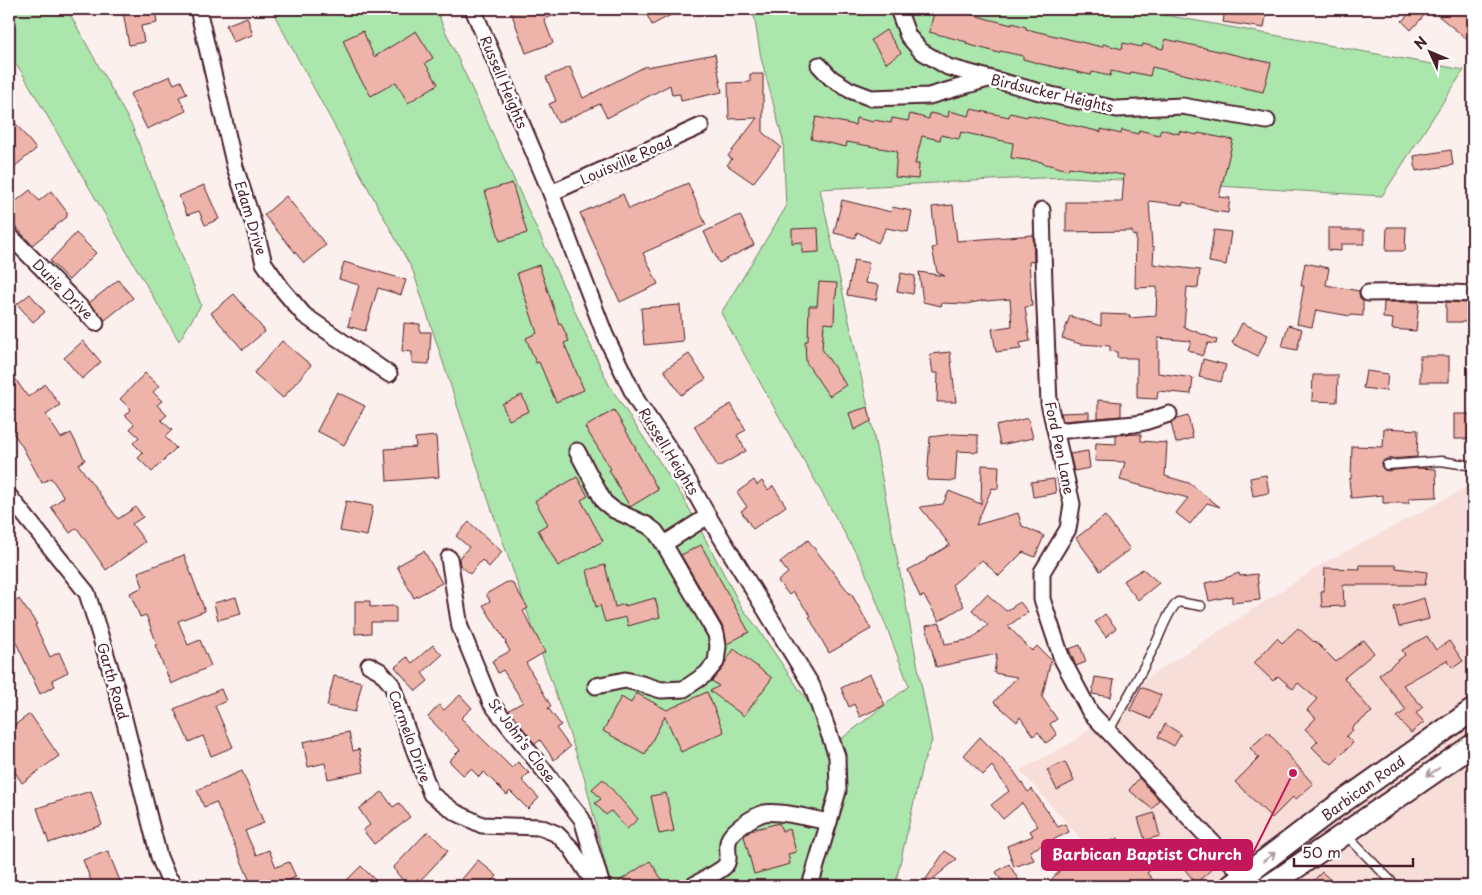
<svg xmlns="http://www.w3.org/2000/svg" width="1482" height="895" font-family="'Playpen Sans',sans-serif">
<rect width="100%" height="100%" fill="#fcf0ee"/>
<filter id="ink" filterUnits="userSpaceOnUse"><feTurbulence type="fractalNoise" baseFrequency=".02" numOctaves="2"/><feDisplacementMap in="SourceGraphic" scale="10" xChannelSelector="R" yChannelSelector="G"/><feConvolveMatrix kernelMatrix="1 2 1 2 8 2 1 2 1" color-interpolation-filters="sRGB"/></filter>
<g filter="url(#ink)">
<path fill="#f8ded9" d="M1473 484V886H1122L1020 770 1076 740 1147 678 1324 563Z"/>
<g fill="#abe6ac" stroke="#7a826c">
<path d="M9 9H67L132 126 201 305 179 341 21 71 9 57Z"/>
<path d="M271 9H437L442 24 609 385 684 499 742 608 756 626 836 743 909 686 863 566 721 313 786 207 783 140 761 58 753 9H1132L1464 70 1382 196 1071 177 1011 179 820 189 871 421 932 741 922 766 895 886H614L609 879 584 776 484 487 413 271Z"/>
</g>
<g fill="#eeb4a9" stroke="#4a1f2b">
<path d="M141 9H155L157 23 141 26 144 42 129 45 123 12Z"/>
<path d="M510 9H567V11L544 19 553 43 526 53Z"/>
<path d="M644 9H682L652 25Z"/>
<path d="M935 9H958L970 12V14L988 19 1012 25V23L1026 27V29L1102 47 1103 44 1122 49 1123 43 1142 47 1143 44 1163 49 1165 39 1271 63 1263 92 1152 67 1150 76 1131 72 1130 75 1111 71 1110 76 1092 72 1091 75 1041 64 1023 59V56L1000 51 999 53 985 49 966 44 967 42 929 32Z"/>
<path d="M1225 9H1267L1264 28 1223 22Z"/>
<path d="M1414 9H1469L1473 12V44L1430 9 1411 30 1402 21Z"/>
<path d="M247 17 253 35 233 42 226 25Z"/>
<path d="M886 30 901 53 886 63 871 40Z"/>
<path d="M363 31 374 57 416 31 433 58 425 63 438 84 408 103 396 82 371 96 355 70 343 40Z"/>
<path d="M715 54 722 92 681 101 680 94 672 95 670 85 607 118 600 104 558 123 549 104 556 101 546 77 570 67 583 98 646 66 647 67Z"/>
<path d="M750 74H763V133L781 147 753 183 727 165 732 159 728 156 757 118 729 119 728 83 750 82Z"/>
<path d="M170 76 174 84 181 81 187 94 179 97 186 111 147 129 130 94Z"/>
<path d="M971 109 1009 117 1010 113 1027 117 1028 115 1101 132V129L1121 134 1122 130 1138 134 1139 130 1159 135 1161 129 1179 134V131L1197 135 1198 133 1233 140 1219 197 1230 198 1228 213 1214 211 1183 202V205L1149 201 1152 246H1154L1153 264 1200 270 1198 288 1187 287 1184 327 1217 340 1216 344 1208 343 1202 356 1188 350 1191 341 1158 338V373L1193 378 1191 394 1158 391 1157 399 1137 398V358H1117V352L1110 351V346L1080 344 1062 338 1070 316 1101 326V314L1130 315 1129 318 1156 316 1157 287 1135 288 1136 235 1133 236 1132 231 1066 232V202H1122L1124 175 1069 167 1068 170 1042 163V162L1011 158 1013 143 961 132 959 139 941 135 940 140 922 136 915 164H919L918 179 895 177 897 151 847 142 846 147 811 139 816 117 855 125 856 118 873 122 874 120 891 123 892 118 908 121 910 114 929 119 930 113 948 117 949 111 969 116Z"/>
<path d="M9 115 36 149 9 171Z"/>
<path d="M1451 150 1453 165 1416 171 1414 156Z"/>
<path d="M512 183 527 233 500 241 485 191Z"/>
<path d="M688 183 706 225 643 253 658 284 620 302 580 213 623 194 629 209Z"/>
<path d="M204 185 219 219 205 225 199 211 187 215 179 196Z"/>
<path d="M30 190 39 201 51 191 67 212V217L32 245 9 219V207Z"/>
<path d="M286 196 326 245 304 263 264 215Z"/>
<path d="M842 200 891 212 892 207 912 211 908 232 886 228 878 243 857 232 855 238 834 233Z"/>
<path d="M953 205 957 241 1033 235 1034 261 1029 262 1032 306 1025 307 1030 341 1020 343 1021 349 996 352 992 329 1012 326 1010 299 986 301V300L966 304 942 303 941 306 923 302 919 272 945 276 937 272 932 248 936 247 932 207Z"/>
<path d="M740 215 754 245 719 263 704 232Z"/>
<path d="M1387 227H1406L1405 251H1386Z"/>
<path d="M818 228 819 252 802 253V242L792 243V229Z"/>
<path d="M1328 228H1342V230H1364V244H1341V251L1328 250Z"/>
<path d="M1214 230 1231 232 1226 265 1209 262Z"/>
<path d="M76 233 96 253 69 280 50 261Z"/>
<path d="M854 260 869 263 865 283 879 285 876 300 847 295Z"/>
<path d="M344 262 406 280 401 295 378 288 365 331 348 326 359 285 339 279Z"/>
<path d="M1305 263 1329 268 1326 285 1359 291 1360 297 1363 301V316L1351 315 1350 316 1316 310 1312 327 1297 324 1304 286H1301Z"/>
<path d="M539 265 559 324 561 323 569 341 564 343 584 390 556 402 539 362 536 363 526 338 537 333 517 273Z"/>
<path d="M901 273 915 276 913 294 897 291Z"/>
<path d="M118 280 133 298 105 320 89 303Z"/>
<path d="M819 282 837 283 836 296H835L834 324 824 323 822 349 846 385 829 396 806 362 805 341H808L809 306H817Z"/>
<path d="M30 294 45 312 33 322 17 304Z"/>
<path d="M234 294 265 331 243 350 211 313Z"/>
<path d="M1384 302H1419L1416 331 1392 329 1393 319 1383 318Z"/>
<path d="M1446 302 1468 303V322H1446Z"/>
<path d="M680 305 683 341 644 345 641 308Z"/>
<path d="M404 323 420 324V332H431L429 364 412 363V352L402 351Z"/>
<path d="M1242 323 1268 335 1258 356 1232 343Z"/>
<path d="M1288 325 1302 329 1297 350 1282 347Z"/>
<path d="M83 341 101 362 82 379 64 358Z"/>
<path d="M282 341 311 365 283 398 254 373Z"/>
<path d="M950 352 956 402H937L938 373H933L930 354Z"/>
<path d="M689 354 706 379 681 395 664 370Z"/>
<rect x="1420" y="356" width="29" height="26"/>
<path d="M1203 359 1226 365 1221 382 1199 377Z"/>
<path d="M9 370 28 397 45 384 60 405 46 415 61 438 71 433 85 460 78 464 118 519 136 507 143 517 132 524 145 542 106 570 77 528 70 533 51 507 64 497 51 478 42 483 22 446 9 427Z"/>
<path d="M1366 371 1388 374 1386 391 1363 388Z"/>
<path d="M145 373 159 386 153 392 162 401 157 405 167 415 161 420 172 430 165 437 176 448 152 472 138 458 143 453 133 443 139 437 130 429 134 424 125 415 131 409 120 399Z"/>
<path d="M1313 375H1338L1337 402 1312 401Z"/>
<path d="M337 392 365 406 344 445 317 431Z"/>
<path d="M522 395 529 411 509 420 502 404Z"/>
<path d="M1098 400 1121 402V416L1098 418Z"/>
<path d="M731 404 746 430 737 435 746 451 718 467 694 426Z"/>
<path d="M868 407 871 421 854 430 849 413Z"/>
<path d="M614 410 636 448H635L658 490 630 507 609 470 611 469 585 427Z"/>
<path d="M1089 412V419L1063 421 1061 413Z"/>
<rect x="1454" y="414" width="19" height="25"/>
<path d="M1188 416 1193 438 1176 443 1171 423 1177 419Z"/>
<path d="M1028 418 1033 438 1000 445 996 426Z"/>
<path d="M1384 428 1418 430 1417 457 1386 459 1382 462 1381 466 1384 470 1387 471 1416 468 1436 469 1437 497 1409 498V503H1383V495L1351 498 1349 479H1351L1352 446 1383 447Z"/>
<path d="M953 434 978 435V452L957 451 955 481 927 480 930 437Z"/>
<path d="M1141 434V441L1167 443 1165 476 1189 483 1220 507 1207 503 1190 524 1176 513 1188 498 1120 480 1125 462 1095 461 1096 443 1116 444V435Z"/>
<path d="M436 436 439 477 387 481 385 449 416 447 415 438Z"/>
<path d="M1088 451 1090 468 1074 471 1070 454Z"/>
<path d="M982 465 999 466 998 489 992 488 976 525 1018 513 1022 526 1044 536 1035 557 1023 552 999 576 982 560 952 585 964 606 939 621 924 596 920 597 908 570 927 560 926 559 950 545 920 507 943 504 949 491 981 504Z"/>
<path d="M1266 475 1269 493 1253 496 1250 478Z"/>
<path d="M577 477 588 496 581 500 603 541 558 566 538 530 548 524 535 501Z"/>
<path d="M1054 479 1056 493 1033 497 1031 482Z"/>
<path d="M754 480 757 485 762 481 768 490 773 486 786 506 753 529 741 511 747 507 737 492Z"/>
<path d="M346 501 373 506 367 536 340 531Z"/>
<path d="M1105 516 1130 549 1100 571 1076 538Z"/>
<path d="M469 522 502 552 489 567 482 560 470 574 460 565 459 558 469 547 456 536Z"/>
<path d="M808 540 850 594 851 593 871 629 829 653 809 617 811 616 793 592 789 595 778 581 788 573 780 562Z"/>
<path d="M701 545 749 632 727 644 724 629 681 555Z"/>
<path d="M424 551 442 583 414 598 397 566Z"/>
<path d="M184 555 205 611 178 621 188 645 200 640 211 666 171 684 155 645 157 644 146 615 140 617 130 593 143 587 138 572Z"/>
<path d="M605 565 615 607 625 604V606L655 598 660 617 628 626 626 617 605 622 600 605 596 607 587 570Z"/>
<path d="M1359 565H1396V568L1427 572 1425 585H1343L1344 606 1322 607 1321 591H1324L1325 568 1360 569Z"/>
<path d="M1143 569 1159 583 1138 600 1123 581Z"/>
<path d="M1239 573 1240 576 1257 574 1260 600 1232 603V596L1209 601 1205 583 1220 580Z"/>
<path d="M507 582H512L528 608 523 611 545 652 526 663 551 706 548 708 561 725 556 728 570 747 554 760 540 740 535 744 509 710 523 702 503 670 498 673 492 661 510 651 505 642H506L483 605 490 601 486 594Z"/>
<path d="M987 594 1006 611 1020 602 1028 612 1008 626 1032 651 1037 646 1051 660 1042 697 1057 719 1050 724 1057 735 1046 743 1038 732 1033 736 1020 717 1017 722 994 702 1017 677 994 673 997 654 936 667 926 626 940 623 945 644 972 639 988 625 972 610Z"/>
<path d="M236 597 241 614 218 620 214 603Z"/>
<path d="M1424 598 1429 619 1399 627 1394 607Z"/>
<path d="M19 599 37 624 35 625 50 657 59 652 68 672 52 680 55 686 40 694 15 640 9 645V606Z"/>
<path d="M355 601H370V607L396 606V622H371V633L355 634Z"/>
<path d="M1105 614 1116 628 1106 637 1095 622Z"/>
<path d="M1298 628 1314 642 1315 641 1336 662 1364 640 1374 653 1344 678 1372 712 1351 728 1353 730 1346 736 1353 743 1332 764 1328 761 1327 762 1312 747 1318 741 1305 729 1316 718 1307 710 1317 699 1298 683 1293 689 1278 676 1273 681 1254 663 1277 638 1282 643Z"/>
<path d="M1427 636 1436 650 1449 641 1463 661 1453 668 1447 660 1403 685 1423 707 1416 713 1424 722 1411 733 1397 717 1406 710 1379 675 1405 655 1402 650Z"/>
<path d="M433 645 442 655 422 673 428 681 416 691 395 667 407 657 412 663Z"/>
<path d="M1080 645 1086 662 1076 666 1069 649Z"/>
<path d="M734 649 772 678 744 716 710 691 719 686 712 681 723 668 726 661Z"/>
<path d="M870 674 885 705 860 717 854 704 849 707 841 688Z"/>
<path d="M334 676 362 682 355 712 327 706Z"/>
<path d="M1095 677 1114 680 1111 697 1092 694Z"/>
<path d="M1141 687 1161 695 1151 719 1130 710Z"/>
<path d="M221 689 226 701 215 706 233 747 211 756 203 736 189 742 174 709Z"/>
<path d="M707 692 724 732 681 752 665 716 645 754 603 731 621 697 631 703 636 693 667 710Z"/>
<path d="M460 695 472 708 461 718 512 768 518 762 529 773 522 780 539 798 528 809 510 791 507 795 484 772 479 777 471 769 463 775 449 761 460 750 428 717 439 705 444 710Z"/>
<path d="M30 714 59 756 22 783 9 763V729Z"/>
<path d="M1165 724 1181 734 1174 746 1158 737Z"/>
<path d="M349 732 353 751 359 749 364 772 328 779 325 763 308 767 303 742Z"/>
<path d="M1268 732 1313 784 1295 800 1293 797 1272 818 1235 782 1259 758 1250 748Z"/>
<path d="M980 737 1013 770 1028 792 1032 789 1058 827 1065 824 1069 832 1030 851 1034 860 1014 867 1007 846 1033 836 1030 831 1038 826 1022 803 1003 819 991 805 1009 791 992 766 983 775 964 755Z"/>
<path d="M1065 762 1074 781 1057 790 1047 770Z"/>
<path d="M242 771 264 823 245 831 256 855 269 850 276 867 289 862 296 877 274 886H252L216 802 204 807 197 790Z"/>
<path d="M1139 778 1159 800 1152 809 1129 790Z"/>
<path d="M603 779 638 819 627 829 611 811 606 815 595 803 601 799 592 789Z"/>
<path d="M91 791 102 825 49 843 37 808Z"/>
<path d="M382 792 393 807 399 803 410 817 374 844 363 830 370 825 359 809Z"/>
<path d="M666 793 674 831 659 834 651 796Z"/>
<path d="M1154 813 1160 836 1145 840 1138 818Z"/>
<path d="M779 823 782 831 790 829 796 852 788 854 790 864 754 874 744 836 752 830Z"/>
<path d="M428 831 448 851 415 886H407L393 868Z"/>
<path d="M1118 838 1128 861 1142 850 1155 866 1147 873 1154 881 1147 886H1045L1081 849 1083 853Z"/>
<path d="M108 851 122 886H93L83 860Z"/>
<path d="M945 851 957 859 927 884 924 882Z"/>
<path d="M1197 851 1213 868 1196 883 1181 865Z"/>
<path d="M478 860 497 876 488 886H470L462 879Z"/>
<path d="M650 861 666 886H612Z"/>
<path d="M1009 864 1022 886H1005L996 872Z"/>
<path d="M361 866 381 886H341Z"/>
<path d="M1322 872 1337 886H1308Z"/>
</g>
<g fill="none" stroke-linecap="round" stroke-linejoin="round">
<defs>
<g id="lane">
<path d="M1387 465 1441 461 1473 466"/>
<path d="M1108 732C1125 703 1141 673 1156 643 1162 630 1168 611 1178 602L1201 606"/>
<path d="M1347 836 1396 886"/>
</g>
<g id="street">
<path d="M198 9 235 167 254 225 264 263 282 289 304 315 389 374"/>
<path d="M473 9 551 193 605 335 637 401 678 462 708 516 812 686 837 756 838 791 810 886"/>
<path d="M898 9 908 36 921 51 948 67 1051 95 1117 109 1182 106 1267 121"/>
<path d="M819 65 831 78 850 90 871 98 929 96 988 79"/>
<path d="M551 193 701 126"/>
<path d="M1042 210 1044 285 1049 403 1072 504 1068 529 1042 572V599L1062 659 1090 712 1244 876"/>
<path d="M9 235 96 323"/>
<path d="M1368 293 1430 292 1473 294"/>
<path d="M1056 431 1135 424 1145 422 1169 414"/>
<path d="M577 451 604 502 614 510 647 525 655 531 664 544 716 634 718 646 716 662 706 674 684 689 661 690 642 684 625 680 596 686"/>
<path d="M9 496 87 593 116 687 159 857 167 876 175 886"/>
<path d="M664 544 708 516"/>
<path d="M449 558 460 627 491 703 582 819 602 886"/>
<path d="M369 665 380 671 392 685 407 730 431 794 455 812 482 825 540 827 557 834 571 848 596 886"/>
<path d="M692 886C699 882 721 871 725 866 732 858 724 846 730 837 736 828 754 816 764 813 778 810 814 819 829 822"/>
</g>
<g id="secondary">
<path d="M1231 886 1327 813 1473 710"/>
<path d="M1269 886 1473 745"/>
</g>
</defs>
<use href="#lane" stroke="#4a1f2b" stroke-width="11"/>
<use href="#street" stroke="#4a1f2b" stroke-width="19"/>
<use href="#secondary" stroke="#4a1f2b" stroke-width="25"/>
<use href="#lane" stroke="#fff" stroke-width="8"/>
<use href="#street" stroke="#fff" stroke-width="15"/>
<use href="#secondary" stroke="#fff" stroke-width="21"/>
</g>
<defs><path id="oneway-shaft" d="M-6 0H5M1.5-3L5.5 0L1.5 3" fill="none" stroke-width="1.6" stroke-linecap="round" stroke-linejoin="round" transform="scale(1.25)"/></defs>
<g stroke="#ae9aa0">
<use href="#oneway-shaft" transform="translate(1433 772) rotate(146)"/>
<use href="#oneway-shaft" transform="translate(1269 857) rotate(-37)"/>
</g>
</g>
<g text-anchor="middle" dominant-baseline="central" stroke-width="5" stroke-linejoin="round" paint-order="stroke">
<g font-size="14" fill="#4a1f2b" stroke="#fff">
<text transform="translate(504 82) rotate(67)">Russell Heights</text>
<text transform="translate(1052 93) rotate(13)">Birdsucker Heights</text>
<text transform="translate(626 160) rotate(-24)">Louisville Road</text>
<text transform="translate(251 218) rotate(73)">Edam Drive</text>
<text transform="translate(63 289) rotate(45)">Durie Drive</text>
<text transform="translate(1060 448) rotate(78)">Ford Pen Lane</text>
<text transform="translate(669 451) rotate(58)">Russell Heights</text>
<text transform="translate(113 681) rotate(74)">Garth Road</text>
<text transform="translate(410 736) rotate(70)">Carmelo Drive</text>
<text transform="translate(522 740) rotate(53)">St John's Close</text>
<text transform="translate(1363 788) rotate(-36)">Barbican Road</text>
</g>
</g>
<path fill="none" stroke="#c2185b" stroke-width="2" d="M1293 773L1252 855"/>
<circle fill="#c2185b" stroke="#fff" stroke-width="2" cx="1293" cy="773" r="5"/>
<rect fill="#c2185b" stroke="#c2185b" stroke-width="2" x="1042" y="840" width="210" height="30" rx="5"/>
<g font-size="15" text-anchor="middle" font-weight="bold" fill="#fff">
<text x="1147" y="860">Barbican Baptist Church</text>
</g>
<rect width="1482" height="895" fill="none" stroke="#fff" stroke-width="30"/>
<rect x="15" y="15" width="1452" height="865" fill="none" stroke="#4a1f2b" stroke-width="2" filter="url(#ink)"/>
<g transform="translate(1430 52) rotate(314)" stroke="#ffffff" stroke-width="4" paint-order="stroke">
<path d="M0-4L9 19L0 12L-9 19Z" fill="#4a1f2b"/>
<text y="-8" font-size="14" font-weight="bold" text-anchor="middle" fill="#4a1f2b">N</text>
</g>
<path d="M1294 858v8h119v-8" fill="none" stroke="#4a1f2b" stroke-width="2.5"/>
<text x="1302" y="858" font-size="15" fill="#4a1f2b" stroke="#ffffff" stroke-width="4" paint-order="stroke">50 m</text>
</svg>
